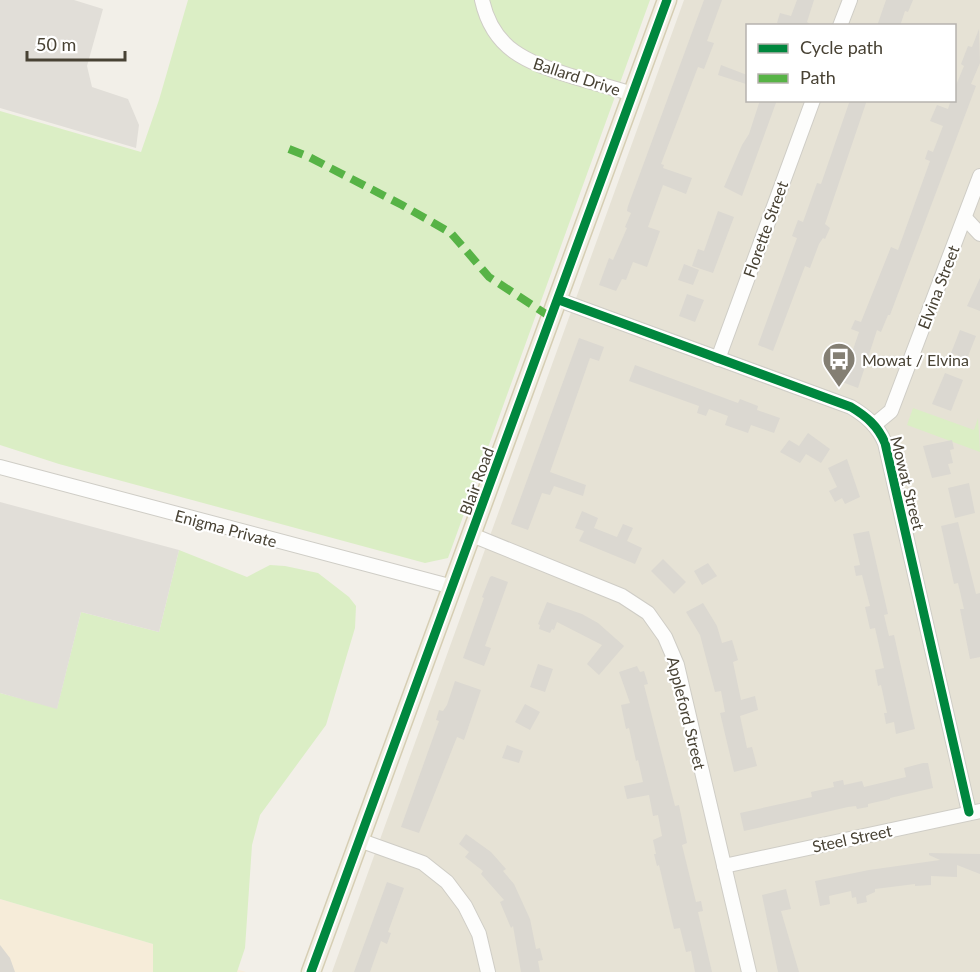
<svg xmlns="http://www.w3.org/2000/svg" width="980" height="972" font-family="Lato,sans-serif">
<rect width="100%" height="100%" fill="#f2efe8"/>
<path fill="#e6e2d5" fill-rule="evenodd" d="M684 0H980V972H332ZM748 26H954V100H748Z"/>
<path fill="#f6ecd9" d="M0 899 153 944 246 972H0Z"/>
<g fill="#dbeec5">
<path d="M188 0H650L448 558 425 563 59 464 0 445V111L141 152 159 100Z"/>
<path d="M913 408 974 430 978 418 980 452 907 425Z"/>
<path d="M179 550 247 577 270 565 285 566 318 573 349 597 356 606 355 628 326 725 260 815 252 845 245 948 237 972H153V944L0 899V693L57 708 81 612 159 632Z"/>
</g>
<g fill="#e1ded8">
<path d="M0 0H74L103 9 87 66 92 87 128 99 139 125 136 148 0 108Z"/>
<path d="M0 502 179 550 159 632 81 612 57 709 0 693Z"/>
</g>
<g fill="#dbd8d1">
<path d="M704 0H722L707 41 714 43 704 69 698 67 661 164 664 165 663 168 692 178 686 194 663 185 648 227 660 231 647 267 633 262 626 280 622 279 616 291 599 285 609 258 613 260 627 228 625 227 631 213 627 211 628 206Z"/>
<path d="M797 0H814L807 22 812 26H784L777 23 780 13 791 16Z"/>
<path d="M886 0H913L908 12 905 11 900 26H877Z"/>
<path d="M979 29 980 63 971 84 976 86 890 315H888L881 332 877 330 858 388 842 382 859 332 851 329 855 320 861 322 891 247 898 250 930 161 925 159 928 150 933 152 943 126 930 121 937 105 948 109 951 100H954V90L964 66 961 64 968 46 972 47Z"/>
<path d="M721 65 747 75 746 84 718 75Z"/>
<path d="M760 100H777L742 196 724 187 742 145 749 134Z"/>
<path d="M850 100H867L825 224 830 228 825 239 823 238 819 244 810 268 805 266 773 351 758 345 797 238 792 236 798 220 803 222 817 183 821 184Z"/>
<path d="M718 211 734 217 713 273 692 266 698 249 704 251Z"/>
<path d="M684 264 699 270 693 285 678 280Z"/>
<path d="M980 278V311L967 306Z"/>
<path d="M687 294 704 300 695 322 679 316Z"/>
<path d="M960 330 976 336 967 359 951 353Z"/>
<path d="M579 338 604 347 599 361 590 358 550 472 586 485 583 496 554 486 550 495 542 493 528 530 511 524Z"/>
<path d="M635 365 738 403 740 399 758 406 757 410 780 418 774 433 751 425 748 433 725 425 728 416 709 409 706 416 697 413 699 406 629 381Z"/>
<path d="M945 373 963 380 951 411 932 404Z"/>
<path d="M808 433 830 449 821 463 806 454 800 463 780 452 789 440 799 446Z"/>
<path d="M952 440 954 449 950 450 953 463 948 464 951 474 932 478 923 446Z"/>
<path d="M847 459 860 497 845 504 842 498 835 502 829 491 837 487 828 468Z"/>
<path d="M969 483 975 513 955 518 948 488Z"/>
<path d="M582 511 598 518 594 528 617 537 623 524 633 528 627 541 642 548 635 564 579 541 584 531 575 528Z"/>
<path d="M958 522 976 594 980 593V657L970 659 960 609H964L958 583 954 584 941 526Z"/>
<path d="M869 531 888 614 884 615 889 636 894 635 915 729 896 734 894 722 886 724 884 713H887L881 685 878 686 875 670 884 668 875 628 870 629 865 607 870 606 862 575 856 576 854 566 860 565 853 534Z"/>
<path d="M663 559 686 582 674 594 651 571Z"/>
<path d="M708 563 717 576 702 585 694 571Z"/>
<path d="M492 576 508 582 485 646 491 648 484 666 463 658 484 598 482 597 490 577Z"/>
<path d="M547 602 582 614 598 623 624 646 599 675 587 664 602 645 557 622 554 630 552 629 550 633 539 629 540 625 538 624Z"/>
<path d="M703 603 717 626 722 643 732 640 738 660 733 662 741 700 755 696 758 710 740 716 747 748 752 747 757 766 734 772 720 713 725 712 721 691 715 692 700 635 686 612Z"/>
<path d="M538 664 553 669 545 692 530 687Z"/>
<path d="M637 666 640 672 644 671 648 684 644 685 675 806 679 805 687 843 682 845 696 902 701 901 703 911 698 912 712 972H695L691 951 686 952 680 928 674 929 659 865 657 866 654 854H656L653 840 662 836 658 815 653 816 649 795 627 799 624 786 643 782 638 760 636 761 629 728 626 729 621 705 630 703 619 672Z"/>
<path d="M455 681 481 690 464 740 457 737 419 833 401 827 439 721 436 720 439 710 443 711 447 705Z"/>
<path d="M525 704 540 712 530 730 515 722Z"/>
<path d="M507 745 523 751 519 763 502 758Z"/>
<path d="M923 763H928L933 788 890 798V799L868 804V807L857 809 856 806 848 807 744 831 740 813 812 797 811 792 834 787 833 782 843 780 844 785 862 781 864 787 906 777 904 768Z"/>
<path d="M466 834 491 852 506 869 503 871 514 884 530 919 536 949 540 948 543 960 538 961 540 972H521L513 926 511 928 500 902 504 900 481 874 483 871 465 857 469 852 459 844Z"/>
<path d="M929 853 980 854V874L957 865V877L931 876V885L915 886V884L875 889V892L866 896 867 902 857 904 856 897 852 898 851 891 829 896 830 904 820 906 815 881 869 870 940 860 929 855Z"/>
<path d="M387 882 404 888 388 932 391 933 387 944 381 941 370 972H354Z"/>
<path d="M786 889 791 909 781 911 799 972H778L762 895Z"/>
<path d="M0 945 10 958 15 972H0Z"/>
</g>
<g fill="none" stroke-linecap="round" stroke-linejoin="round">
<defs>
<g id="minor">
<path d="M482 0C493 50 527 62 571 76 592 82 612 88 633 94"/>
<path d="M840 26 850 0"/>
<path d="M965 218 980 234"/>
<path d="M559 300 851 407C866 416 878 426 885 443L969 812"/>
<path d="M718 359 813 100"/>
<path d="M874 425 891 411 980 176"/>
<path d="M0 467 453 587"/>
<path d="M472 535 622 596 648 613 665 637 677 665 749 972"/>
<path d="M359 840 423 863 447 882 465 906 479 934 488 972"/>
<path d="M724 866 980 811"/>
</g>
<path id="major" d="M311 972 667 0"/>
</defs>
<use href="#minor" stroke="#cfcdc6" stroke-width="16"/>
<use href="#major" stroke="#d6ceb4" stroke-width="21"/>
<use href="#minor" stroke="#fdfdfc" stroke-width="14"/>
<use href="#major" stroke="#f1eee3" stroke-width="18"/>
<path stroke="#57b346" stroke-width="8" stroke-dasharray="15 8" stroke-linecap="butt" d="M289 149 309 157 402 205 451 233 489 277 552 318"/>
<defs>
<g id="cycleway">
<path d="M559 300 851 407C866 416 878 426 885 443L969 812"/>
<path d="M311 972 667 0"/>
</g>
</defs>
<use href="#cycleway" stroke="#fff" stroke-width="13"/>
<use href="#cycleway" stroke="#00873e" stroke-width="9"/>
</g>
<defs>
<symbol id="bus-pin" viewBox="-11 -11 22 30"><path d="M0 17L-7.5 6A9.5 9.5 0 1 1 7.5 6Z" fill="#847f73" stroke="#fff"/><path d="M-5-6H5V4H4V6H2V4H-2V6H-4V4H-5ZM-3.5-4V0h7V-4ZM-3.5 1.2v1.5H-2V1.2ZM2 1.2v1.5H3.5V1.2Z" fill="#fff"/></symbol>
</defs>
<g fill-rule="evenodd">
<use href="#bus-pin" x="820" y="340" width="38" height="52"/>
</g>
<g text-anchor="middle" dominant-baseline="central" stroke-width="4.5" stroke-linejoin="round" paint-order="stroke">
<g font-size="16" fill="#484234" stroke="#fff">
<text transform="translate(577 76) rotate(18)">Ballard Drive</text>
<text transform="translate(765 229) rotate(-70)">Florette Street</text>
<text transform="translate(938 287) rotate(-69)">Elvina Street</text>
<text transform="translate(476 481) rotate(-70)">Blair Road</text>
<text transform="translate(908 483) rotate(76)">Mowat Street</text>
<text transform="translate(226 528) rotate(15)">Enigma Private</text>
<text transform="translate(687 713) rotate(76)">Appleford Street</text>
<text transform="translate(852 838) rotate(-12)">Steel Street</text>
</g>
<g font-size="16" fill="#484234" stroke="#fff" text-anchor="start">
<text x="862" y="359">Mowat / Elvina</text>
</g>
</g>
<rect x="746" y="24" width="210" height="78" fill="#ffffff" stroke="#b6b3ae" stroke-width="1.5"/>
<rect x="758" y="44" width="30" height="9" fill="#00873e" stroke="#b6b3ae" stroke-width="1.5"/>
<text x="800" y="54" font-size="18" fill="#484234">Cycle path</text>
<rect x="758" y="74" width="30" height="9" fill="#57b346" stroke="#b6b3ae" stroke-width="1.5"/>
<text x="800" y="84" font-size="18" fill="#484234">Path</text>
<path d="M27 51v9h98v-9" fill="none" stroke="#484234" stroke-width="3"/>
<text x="36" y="51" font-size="18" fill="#484234" stroke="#ffffff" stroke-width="4.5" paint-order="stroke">50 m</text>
</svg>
